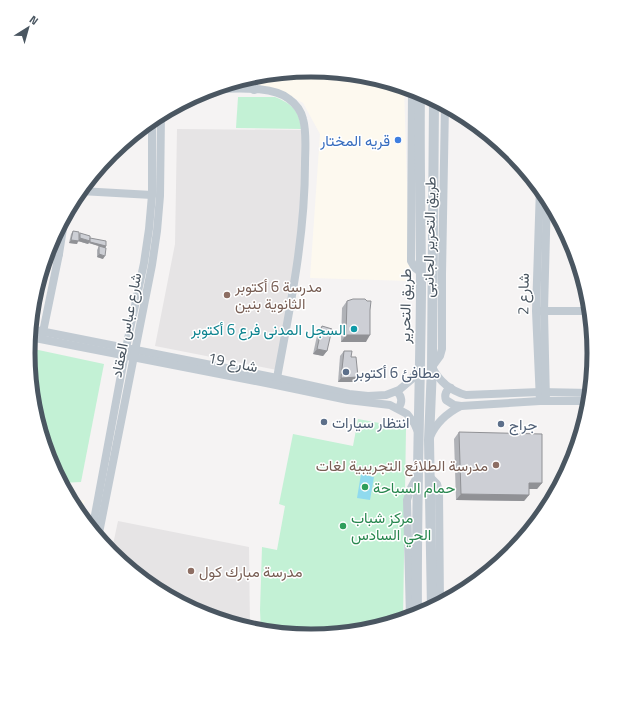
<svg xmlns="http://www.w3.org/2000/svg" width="623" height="707" font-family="'Titillium Web',Vazirmatn,sans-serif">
<rect width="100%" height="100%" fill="#f5f3f3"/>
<g fill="#fdf9ef">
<path d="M312 70 367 75 404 87 410 281 310 278 320 134 303 103 287 94 258 85 259 75Z"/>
<path d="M85 500 81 515 80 517 71 502Z"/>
</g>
<g fill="#e6e4e5">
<path d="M177 129 303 130V218L277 370 155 346 175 244Z"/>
<path d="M118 521 249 547 250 630 203 615 154 589 111 554Z"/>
</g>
<g fill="#c3f1d5">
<path d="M238 97H275C292 104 299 110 301 129L236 128Z"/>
<path d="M29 348 104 364 81 482 61 483 49 462 33 409Z"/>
<path d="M358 419 406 428 403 621 367 632 311 637 261 632 260 610 262 547 277 550 285 506 279 504 293 434 353 446Z"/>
</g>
<path fill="#90daee" d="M361 474 374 477 370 500 357 498Z"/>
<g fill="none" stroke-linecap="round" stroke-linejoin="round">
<g stroke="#c1cad2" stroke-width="8">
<path d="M254 76V90"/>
<path d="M212 89C234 89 272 85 289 99 296 104 301 111 303 119 307 133 305 150 305 164 305 237 290 307 277 378"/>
<path d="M412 89 411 261 415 268 420 272"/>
<path d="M445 105 442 274V349L440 356 432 367C439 381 451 391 466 395L540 392 591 393"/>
<path d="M540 187 536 311 540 401"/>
<path d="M80 191 152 195"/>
<path d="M47 252 59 254"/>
<path d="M540 311H591"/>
<path d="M30 329 277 378 349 394 368 396 386 395 399 390 412 379 419 366"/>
<path d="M43 332 59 254 65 216"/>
<path d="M30 337 276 385 348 400 390 405 407 414 414 423 418 432"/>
<path d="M451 388C446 390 444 395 446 400L454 405 461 406"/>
<path d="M397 392C402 396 403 403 398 408"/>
<path d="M546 401 544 311 547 196"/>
<path d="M430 437C436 423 447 413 461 406L540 401H590"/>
<path d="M430 477 437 484 439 491 440 605"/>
<path d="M92 531 126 348 144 263 149 229 152 195V119"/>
<path d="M98 538 152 265 157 231 160 196 161 114"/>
<path d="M410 618 407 500 411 488 417 477"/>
</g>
<g stroke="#c1cad2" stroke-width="10">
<path d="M432 609 429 440 432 367 434 99"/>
<path d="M417 616C416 508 420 400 421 292 421 225 419 158 420 92"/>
</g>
</g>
<g fill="#b0b2b7">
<path d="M73 231 79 235 80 233 106 246 105 248 89 243 88 244 78 241 77 244 69 243 71 234Z"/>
<path d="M99 246 103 259 97 257V250Z"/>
<path d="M347 301 366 342H341L342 308Z"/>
<path d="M322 326 327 351 323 356 313 354 318 331Z"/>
<path d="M344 351 351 357 358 377 355 382H338L340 356Z"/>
<path d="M459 432 542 483 537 489H529V495L524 501 456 500 454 439Z"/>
</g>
<g fill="#909195">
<path d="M80 238 90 241 88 244 78 241 77 244 69 243 71 240 78 241Z"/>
<path d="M90 242 106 246 105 248 89 243Z"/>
<path d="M99 254 105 256 103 259 97 257Z"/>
<path d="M346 335H370L366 342H341Z"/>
<path d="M317 349 327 351 323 356 313 354Z"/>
<path d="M358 377 355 382H338L341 378Z"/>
<path d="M529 483H542L537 489H524Z"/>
<path d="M461 494 529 495 524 501 456 500Z"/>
</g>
<g fill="#cdcfd5" stroke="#909195">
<path d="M73 231 79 232V241L71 240Z"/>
<path d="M80 233 90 236V241L80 238Z"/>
<path d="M90 238 106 241V246L90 242Z"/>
<path d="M99 246 106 248 105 256 99 254Z"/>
<path d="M353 299H365L367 301H371L370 310V335H346L347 301Z"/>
<path d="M322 326 332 329 327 351 317 349Z"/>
<path d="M344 351H352L351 357H356L358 377 341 378Z"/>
<path d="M459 432 542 434V483H529V495L461 494Z"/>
</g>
<circle fill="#3f7fe0" stroke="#fff" stroke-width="1.5" cx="398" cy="140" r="4"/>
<g fill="#8d6e63" stroke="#fff" stroke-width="1.5">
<circle cx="227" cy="295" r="4"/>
<circle cx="496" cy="465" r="4"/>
<circle cx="191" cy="571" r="4"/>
</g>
<circle fill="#0f9aa8" stroke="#fff" stroke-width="1.5" cx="354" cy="329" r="4"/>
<g fill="#5c6f8a" stroke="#fff" stroke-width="1.5">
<circle cx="346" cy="372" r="4"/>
<circle cx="324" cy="422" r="4"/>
<circle cx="501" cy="424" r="4"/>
</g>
<g fill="#2e9e5b" stroke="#fff" stroke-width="1.5">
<circle cx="365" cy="487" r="4"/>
<circle cx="343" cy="526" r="4"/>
</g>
<g text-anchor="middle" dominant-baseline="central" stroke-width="3" stroke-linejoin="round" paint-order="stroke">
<g font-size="15" fill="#366cbe" stroke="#fff" text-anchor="end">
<text x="390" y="140">قريه المختار</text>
</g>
<g font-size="15" fill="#4a5661" stroke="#fff">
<text transform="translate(429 237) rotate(-89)">طريق التحرير الجانبى</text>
<text transform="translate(523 294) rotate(-89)">شارع 2</text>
<text transform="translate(405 306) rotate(-89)">طريق التحرير</text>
<text transform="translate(126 325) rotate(-79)">شارع عباس العقاد</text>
<text transform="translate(233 362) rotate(11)">شارع 19</text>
</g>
<g font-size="15" fill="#785e54" stroke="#fff" text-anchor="start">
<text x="235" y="286">مدرسة 6 أكتوبر<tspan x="235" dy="17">الثانوية بنين</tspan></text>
<text x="488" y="465" text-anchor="end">مدرسة الطلائع التجريبية لغات</text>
<text x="199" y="571">مدرسة مبارك كول</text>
</g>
<g font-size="15" fill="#0d838f" stroke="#fff" text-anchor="end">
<text x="346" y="329">السجل المدنى فرع 6 أكتوبر</text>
</g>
<g font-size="15" fill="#4e5e75" stroke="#fff" text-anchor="start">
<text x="354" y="372">مطافئ 6 أكتوبر</text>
<text x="332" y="422">انتظار سيارات</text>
<text x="509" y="424">جراج</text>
</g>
<g font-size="15" fill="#27864d" stroke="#fff" text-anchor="start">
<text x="373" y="487">حمام السباحة</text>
<text x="351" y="517">مركز شباب<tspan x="351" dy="17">الحي السادس</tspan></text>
</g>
</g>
<path d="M0 0H623V707H0ZM35 353a276 276 0 1 1 552 0a276 276 0 1 1-552 0Z" fill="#fff" fill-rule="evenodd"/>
<path fill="none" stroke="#4a5661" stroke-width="5" d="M35 353a276 276 0 1 1 552 0a276 276 0 1 1-552 0Z"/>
<g transform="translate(28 28) rotate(37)" stroke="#ffffff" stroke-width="3" paint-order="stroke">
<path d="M0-3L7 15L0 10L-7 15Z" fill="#4a5661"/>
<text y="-6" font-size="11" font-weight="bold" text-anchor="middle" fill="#4a5661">N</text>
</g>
</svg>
